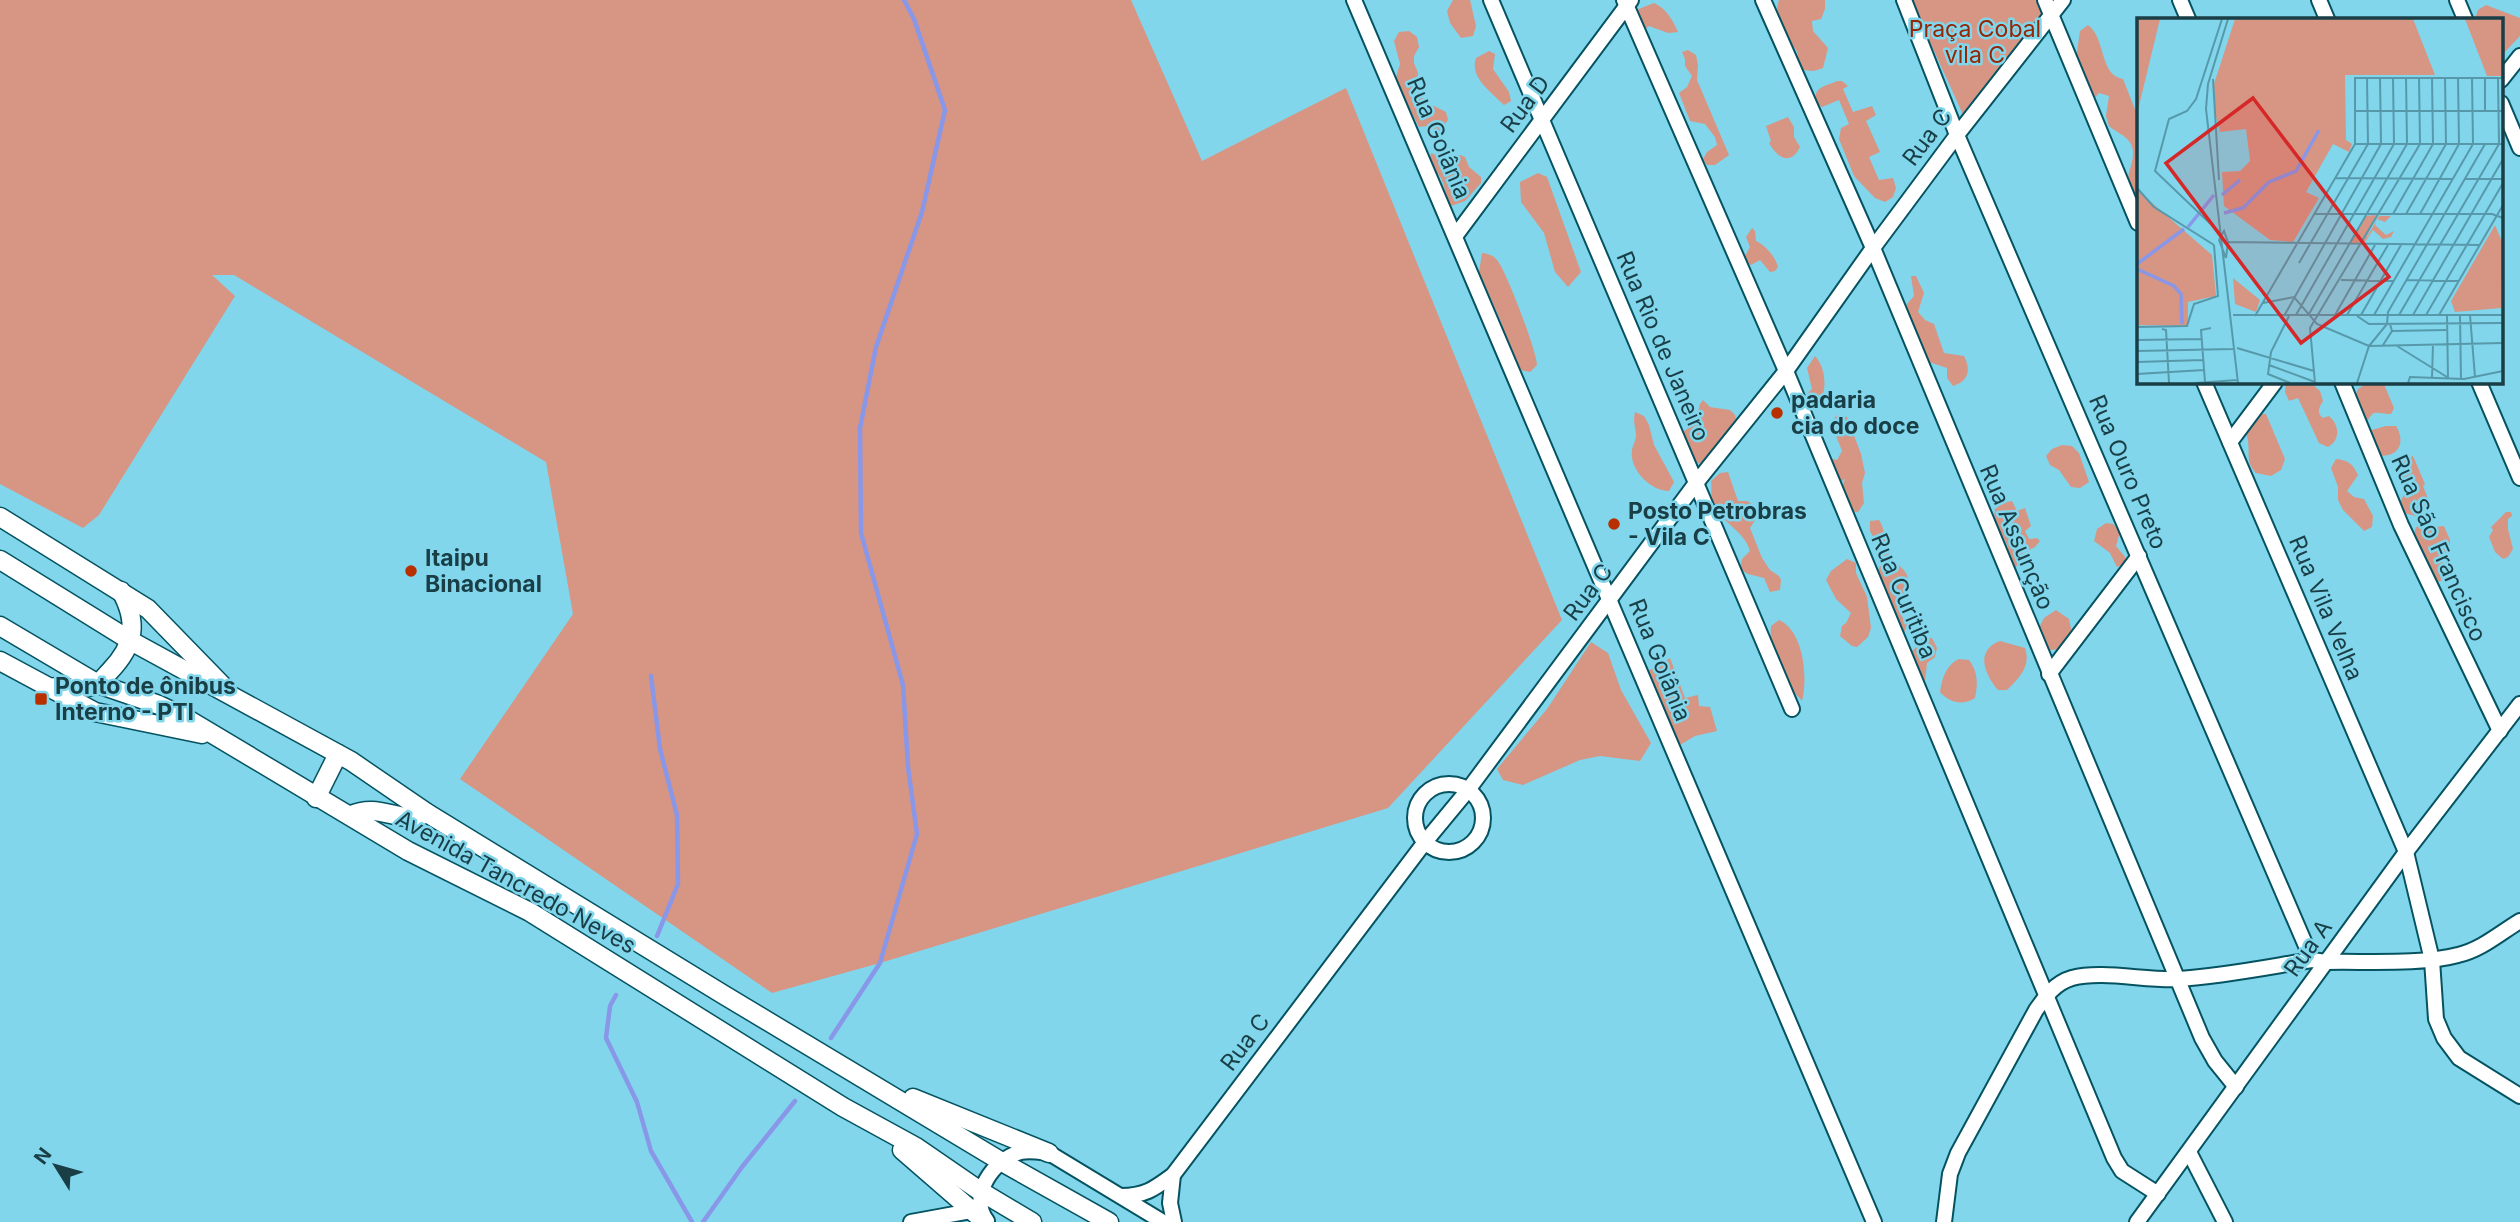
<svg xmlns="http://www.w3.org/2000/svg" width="2520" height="1222" font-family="Inter,sans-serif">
<rect width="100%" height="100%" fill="#81d6ec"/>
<g fill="#d79584">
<path d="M0 0H1131L1202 161 1346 88 1562 620 1388 808 880 963 772 993 460 779 573 614 546 462 234 275H212L235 296 99 515 83 528 0 484Z"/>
<path d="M1453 0H1470L1476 26 1473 36 1461 38 1450 23 1447 11Z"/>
<path d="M1779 0H1825V9L1821 19 1812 21 1813 31 1828 48 1823 68 1814 71 1803 70 1798 62C1799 47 1793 48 1785 39 1777 29 1775 11 1779 0Z"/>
<path d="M1911 0H2037L2045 18 1965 119Z"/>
<path d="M1654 3C1667 9 1672 19 1678 32L1668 33 1649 26 1641 32 1633 19 1636 10Z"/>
<path d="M2486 5 2520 18V36L2501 56V19H2475L2478 10Z"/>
<path d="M2088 25C2106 38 2099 75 2123 79L2138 117V121L2135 123 2138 133V197C2115 181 2140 164 2131 144 2127 136 2116 132 2109 126L2106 116 2109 96 2099 93 2092 101 2076 59 2080 31Z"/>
<path d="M1409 31 1417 37 1419 47 1414 56V63L1418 73V92L1426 102 1446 112 1448 120 1440 131 1427 126 1419 127 1395 81 1400 64 1394 41 1399 32Z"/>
<path d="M1688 50 1696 55 1698 65 1697 80 1729 155 1715 165H1707L1703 159 1707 152 1717 145 1715 137 1705 124 1690 121 1679 93 1687 87 1692 76 1685 66V59L1682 52Z"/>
<path d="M1489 51 1495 54 1493 69 1509 92 1511 101 1504 105C1492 93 1469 77 1476 58Z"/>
<path d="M1837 81H1842L1848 86 1843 89 1853 112 1872 106 1876 115 1866 121 1880 152 1869 157 1879 180 1893 178 1896 188 1893 197 1885 202 1875 198 1854 176 1839 139 1841 128 1849 124 1839 100 1822 107 1816 103C1813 86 1825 87 1837 81Z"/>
<path d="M1788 117 1794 127V137L1800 147C1791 166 1777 158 1769 143L1771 141 1766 126Z"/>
<path d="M1431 153 1447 160 1460 155 1465 157 1469 167 1481 177V183L1465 201 1451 206C1444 197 1446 187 1441 178 1434 167 1428 169 1431 153Z"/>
<path d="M1538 173 1547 177 1581 272 1568 287 1555 272 1544 233 1521 202 1520 182Z"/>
<path d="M1752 228 1755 231 1756 241C1766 246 1775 256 1778 267L1775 271 1770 272 1760 260 1751 265 1743 260 1750 247 1746 237Z"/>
<path d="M1482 253C1488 254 1493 255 1497 260 1506 270 1537 352 1537 365L1530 372 1520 370 1513 363 1501 322 1479 272Z"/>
<path d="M1911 276H1916L1924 293 1918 312 1925 320 1934 324 1944 353 1964 356C1971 370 1969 381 1953 386L1947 378V368L1929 362 1921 356 1901 311 1914 296Z"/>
<path d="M1815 356C1828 370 1828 399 1813 410L1808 393 1812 389 1807 368Z"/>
<path d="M2286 382H2313V385L2320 391 2323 401C2319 408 2316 412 2323 418L2329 416C2339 424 2341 440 2328 447L2319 443 2298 398 2289 401 2285 392Z"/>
<path d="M2369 382H2383L2394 408 2391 414C2374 414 2374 407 2365 426L2368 431 2386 426H2396C2407 444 2397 459 2376 455L2354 398 2358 389Z"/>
<path d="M1703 400 1710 407 1730 410 1735 415 1736 420 1705 462 1695 464 1678 429 1683 432 1695 423 1700 404Z"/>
<path d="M1635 412 1644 416 1649 425 1654 445 1674 482 1669 491C1651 491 1629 470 1632 450 1633 444 1636 441 1636 434 1635 426 1633 421 1635 412Z"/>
<path d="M2263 414H2266L2285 459 2281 470 2271 476 2256 473C2243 460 2253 447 2245 431L2249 421Z"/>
<path d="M1837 415 1847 417 1861 454 1865 473 1862 483 1864 503 1858 512 1848 511 1839 494 1845 479 1837 484 1829 458 1837 460 1842 451 1831 423Z"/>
<path d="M2062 445 2072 446 2079 453 2089 482 2080 488 2071 487 2059 470 2050 465 2046 456 2052 449Z"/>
<path d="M2413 456 2425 484 2423 486 2431 506 2419 517 2404 513 2399 504 2406 491 2400 468 2405 460Z"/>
<path d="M2336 459C2348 460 2353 464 2358 475L2347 491 2354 497 2364 499 2373 516 2372 527 2364 531 2343 510 2338 500V487L2331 468Z"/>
<path d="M1728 472 1738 501H1747L1755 506 1757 517 1750 528 1762 558 1770 570 1779 576 1781 580 1780 590 1770 592 1764 578 1748 574 1740 569 1742 559 1750 551C1744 530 1721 523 1713 503 1710 497 1712 487 1711 481L1720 473Z"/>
<path d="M2012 501 2017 511 2025 508 2031 526 2025 531 2029 539 2037 538 2040 541 2035 547 2023 553 2012 575 2004 567 2008 547 1994 519 1995 509 2003 503Z"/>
<path d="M2506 512H2511L2512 516 2508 519V529L2513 549 2508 557 2503 559 2495 552 2489 537 2493 530 2491 527Z"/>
<path d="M1879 520C1886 531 1884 541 1888 552 1894 566 1914 570 1907 589 1904 596 1899 600 1897 608L1907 625 1904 633 1897 634 1875 575 1885 558 1870 531V521Z"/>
<path d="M2106 523 2113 524 2120 532 2116 546 2125 557 2126 563 2117 567 2110 553 2094 541 2097 529Z"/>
<path d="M2425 524 2435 527 2444 526 2450 540V555L2443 561 2441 581 2436 582 2413 537 2416 527Z"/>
<path d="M1847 559 1856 563V573L1867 597 1871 628 1868 637 1857 647 1852 646 1840 636 1842 626 1846 623 1851 613 1836 599 1826 580 1831 571Z"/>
<path d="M2056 610 2069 619 2072 634 2061 649 2050 650 2042 643 2039 628 2044 618Z"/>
<path d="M1779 620C1804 631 1808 678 1802 701 1798 695 1791 691 1787 686 1776 671 1769 644 1771 626Z"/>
<path d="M1922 638H1932L1937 648 1935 657 1927 663 1925 682 1918 683 1910 652 1917 647Z"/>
<path d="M2000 641 2025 648C2031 666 2020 677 2007 690H1998C1984 674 1975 650 2000 641Z"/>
<path d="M1591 642 1608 653 1621 690 1651 743 1640 761 1600 756 1580 760 1523 785 1503 780 1497 769 1547 709Z"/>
<path d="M1670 658 1685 698 1698 695 1699 706 1710 707 1717 731 1695 736 1673 749 1643 674Z"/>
<path d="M1959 659 1969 660C1978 672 1978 684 1975 698 1962 706 1950 703 1940 692 1942 678 1946 665 1959 659Z"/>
</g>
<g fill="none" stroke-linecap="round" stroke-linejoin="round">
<g stroke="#8997e8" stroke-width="4.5">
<path d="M651 676 660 749 677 815 678 884 657 936"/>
<path d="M616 995 610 1006 606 1038 637 1102 651 1151 692 1222"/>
<path d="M831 1038 880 963 917 834 908 767 903 685 861 533 860 428 876 347 922 212 945 110 914 19 904 0"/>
<path d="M703 1222 742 1167 795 1101"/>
</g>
<defs>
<g id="minor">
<path d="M1354 0 1874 1222"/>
<path d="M1491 0 1792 709"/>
<path d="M1624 0 1786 371 2114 1158 2122 1171 2158 1194"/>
<path d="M1763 0 1873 248 2202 1038 2215 1061 2236 1087"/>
<path d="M1904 0 1957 135 2312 960"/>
<path d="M2045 0 2138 223"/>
<path d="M2180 0 2188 19"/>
<path d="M2319 0 2327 19"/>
<path d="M2457 0 2465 19"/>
<path d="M2501 80 2520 56"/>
<path d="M2501 103 2520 148"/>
<path d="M1456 235 1631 0"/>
<path d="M2204 382 2406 852 2432 960 2436 1019 2444 1038 2459 1058 2520 1096"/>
<path d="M2342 382 2401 525 2500 731"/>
<path d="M2479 382 2520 478"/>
<path d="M2230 442 2275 382"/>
<path d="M2049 674 2139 556"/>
<circle cx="1449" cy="818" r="34"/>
<path d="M2189 1152 2225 1222"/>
<path d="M1173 1175 1170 1203 1174 1222"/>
<path d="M1121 1196C1145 1196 1154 1189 1173 1175L1425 842 1468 790 1696 483 1786 371 1873 248 1957 135 2063 0"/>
<path d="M987 1221C968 1196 993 1159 1021 1152 1030 1150 1040 1152 1049 1153L1163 1222"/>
<path d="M911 1222 971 1211"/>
<path d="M1944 1222 1950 1174 1958 1153 2036 1010C2046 996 2055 983 2072 978 2102 970 2147 981 2179 979 2224 976 2268 967 2312 960L2326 962C2365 961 2421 965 2458 955 2481 950 2500 933 2520 921"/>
<path d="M2137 1222 2406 852 2520 704"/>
</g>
<g id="major">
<path d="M0 517 148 609 222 685"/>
<path d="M0 560 131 641 351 761 427 813 724 995 1002 1162 1109 1222"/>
<path d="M0 626 98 684 159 705 184 717 408 851 530 912 843 1107 916 1147 980 1191 1032 1222"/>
<path d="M0 661 95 712 202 734"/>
<path d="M55 687C68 688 82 690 94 685 101 683 105 676 110 671 135 645 138 622 121 591"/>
<path d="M316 798 338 754"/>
<path d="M351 815C382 802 399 826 427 813"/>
<path d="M913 1098 1049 1153"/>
<path d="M902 1150 985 1222"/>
</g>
</defs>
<use href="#minor" stroke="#055361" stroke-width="18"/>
<use href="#major" stroke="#055361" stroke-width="21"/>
<use href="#minor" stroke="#fff" stroke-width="14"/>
<use href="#major" stroke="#fff" stroke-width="18"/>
</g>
<g fill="#b82f00" stroke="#81d6ec" stroke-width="2.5">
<circle cx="1777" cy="413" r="7"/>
<circle cx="1614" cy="524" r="7"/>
<circle cx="411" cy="571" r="7"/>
<rect x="34" y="692" width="14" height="14" rx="3.5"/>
</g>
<g text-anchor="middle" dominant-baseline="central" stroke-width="5" stroke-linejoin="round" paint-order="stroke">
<g font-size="23" fill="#942705" stroke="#81d6ec">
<text x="1975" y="29">Praça Cobal<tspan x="1975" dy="26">vila C</tspan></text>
</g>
<g font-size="23" fill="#193e46" stroke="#81d6ec">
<text transform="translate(1525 104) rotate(-53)">Rua D</text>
<text transform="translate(1927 137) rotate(-53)">Rua C</text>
<text transform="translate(1439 138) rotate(67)">Rua Goiânia</text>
<text transform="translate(1663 346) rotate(67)">Rua Rio de Janeiro</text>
<text transform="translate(2128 472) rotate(67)">Rua Ouro Preto</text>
<text transform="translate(2017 537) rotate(67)">Rua Assunção</text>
<text transform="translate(2439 548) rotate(66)">Rua São Francisco</text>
<text transform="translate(1588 592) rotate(-53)">Rua C</text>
<text transform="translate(1904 596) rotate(67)">Rua Curitiba</text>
<text transform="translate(2326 608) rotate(67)">Rua Vila Velha</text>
<text transform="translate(1660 660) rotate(68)">Rua Goiânia</text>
<text transform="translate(516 882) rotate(29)">Avenida Tancredo Neves</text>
<text transform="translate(2308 948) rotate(-54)">Rua A</text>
<text transform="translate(1245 1042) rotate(-53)">Rua C</text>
</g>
<g font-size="23" font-weight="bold" fill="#193e46" stroke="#81d6ec" text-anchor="start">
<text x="1791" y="400">padaria<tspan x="1791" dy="26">cia do doce</tspan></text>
<text x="1628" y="511">Posto Petrobras<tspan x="1628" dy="26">- Vila C</tspan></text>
<text x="425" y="558">Itaipu<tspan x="425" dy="26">Binacional</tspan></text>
<text x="55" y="686">Ponto de ônibus<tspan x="55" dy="26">Interno - PTI</tspan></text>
</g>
</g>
<g transform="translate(2137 18)">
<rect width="366" height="366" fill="#81d6ec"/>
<path d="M0 1H23L0 96ZM98 1H276L298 57H208L209 122 215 126 212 134 196 126 169 174 182 180 156 224 133 222 87 188 85 154 103 153 113 143 109 111 83 114 78 95 77 66ZM328 1H366V58H350ZM0 172 75 237 79 278 51 284V308L0 307ZM239 197 229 221 242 198H254L248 204 240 201 238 207 249 217 257 213 254 219 246 221 236 212 228 224 213 226 229 198ZM358 207 366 226 364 290 318 294 314 283ZM96 260 123 282 119 294 98 286Z" fill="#d79584"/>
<path fill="none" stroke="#8997e8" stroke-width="3.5" d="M85 177 103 162M87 195 106 190 132 164 159 153 182 112M51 209 77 177M0 246 47 211M0 251 37 268 44 276 45 306"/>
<path fill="none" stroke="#5799aa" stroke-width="2" d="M91 1 71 66 69 91 101 365M76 61 82 162M217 93H366M348 93V60M218 126H366M198 160 315 161M328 161H366M0 170 17 189 77 227M178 196H355L366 200M256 196 296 126 295 59M269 196 309 126 308 59M283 196 322 126 321 59M87 213 91 224 89 240 82 222ZM82 214 18 153 32 101 50 93 59 81 85 1M91 224 343 227M162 245 231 126 230 60M204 262 257 263M270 262 322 263M126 285 157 279 180 306 232 328 366 325M172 296 270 126 269 59M96 297H366M159 297 257 126 256 60M198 297 238 227M210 297 251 227M224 297 264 227M237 297 336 126 335 60M262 297 362 126 361 60M276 297 366 141M289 297 366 165M302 297 366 187M310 297 311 361M323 297 324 362M333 297 338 359M118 298 218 126V60H366M147 298 244 126 243 60M152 298 134 334 131 356 153 365M220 298 232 306 366 305M250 306 251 294 348 126M0 309 50 308 57 286 81 278 77 227M25 311 29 312 32 365M255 313 309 312M0 322 64 321M246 327 255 313 253 306M260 328 310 359M100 330 177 353M0 333 96 331M0 344 66 342M132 347 178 364M0 356 67 352M295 360 296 326M68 364 64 312 74 310M59 365 100 362M178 365 173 310 283 126 282 59M220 365 232 328 250 306M271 365 273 359 327 361 366 353"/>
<path fill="#d62828" fill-opacity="0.15" stroke="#d62828" stroke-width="3.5" d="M116 80 252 259 164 325 29 145Z"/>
<rect width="366" height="366" fill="none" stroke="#193e46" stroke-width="3.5"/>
</g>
<g transform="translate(56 1166) rotate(307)" stroke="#81d6ec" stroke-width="5" paint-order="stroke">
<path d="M0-5L12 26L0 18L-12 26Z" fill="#193e46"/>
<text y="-10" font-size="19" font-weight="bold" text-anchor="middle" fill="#193e46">N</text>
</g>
</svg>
